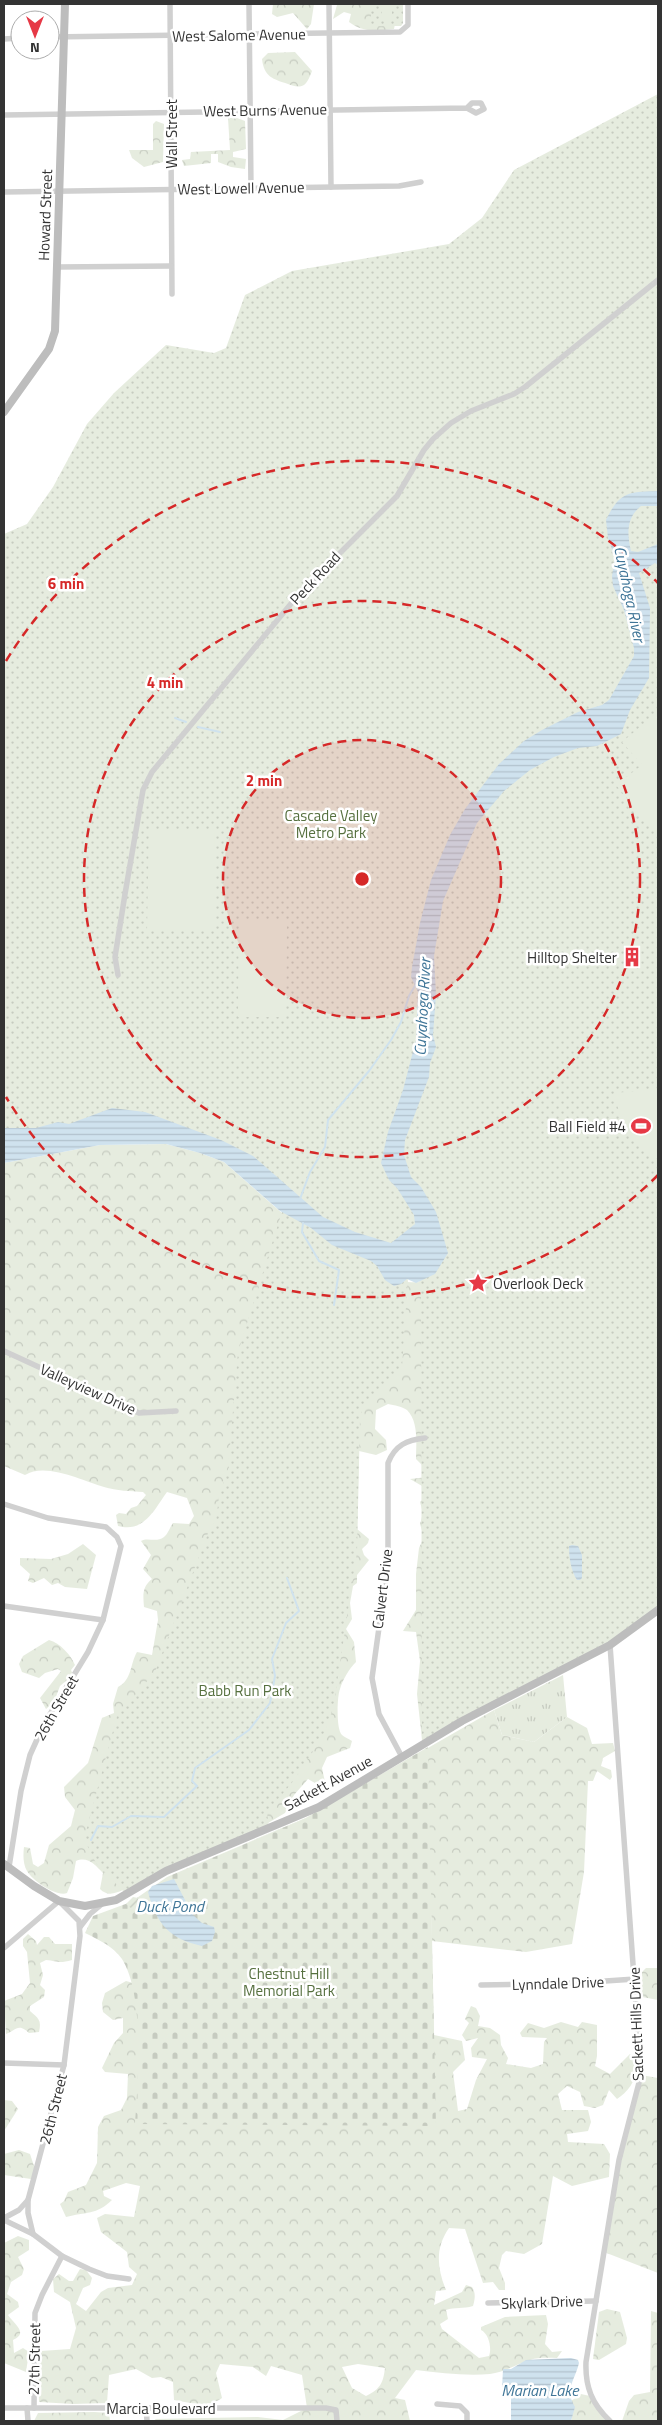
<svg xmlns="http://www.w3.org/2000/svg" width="662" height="2425" font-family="'Titillium Web',sans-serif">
<defs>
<pattern id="grass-tufts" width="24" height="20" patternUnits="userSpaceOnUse" patternTransform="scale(1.25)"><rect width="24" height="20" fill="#e6ecdf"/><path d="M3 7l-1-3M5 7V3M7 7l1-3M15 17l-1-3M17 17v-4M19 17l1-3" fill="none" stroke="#c6cbc0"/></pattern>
<pattern id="forest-crowns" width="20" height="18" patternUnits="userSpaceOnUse" patternTransform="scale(1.25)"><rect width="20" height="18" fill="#e6ecdf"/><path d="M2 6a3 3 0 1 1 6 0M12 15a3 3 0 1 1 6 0" fill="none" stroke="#c6cbc0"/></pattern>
<pattern id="cemetery-stones" width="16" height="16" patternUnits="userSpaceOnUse" patternTransform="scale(1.25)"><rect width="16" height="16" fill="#e6ecdf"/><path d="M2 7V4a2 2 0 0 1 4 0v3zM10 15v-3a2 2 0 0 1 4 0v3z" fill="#c6cbc0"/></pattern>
<pattern id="park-dots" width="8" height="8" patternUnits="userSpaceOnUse" patternTransform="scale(1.25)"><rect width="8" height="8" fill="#e6ecdf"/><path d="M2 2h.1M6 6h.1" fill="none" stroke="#c6cbc0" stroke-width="1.8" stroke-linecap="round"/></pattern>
<pattern id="garden-furrows" width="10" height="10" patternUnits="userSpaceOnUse" patternTransform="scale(1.25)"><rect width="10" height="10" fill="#e6ecdf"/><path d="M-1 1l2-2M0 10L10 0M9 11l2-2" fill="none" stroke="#c6cbc0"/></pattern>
<pattern id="water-rules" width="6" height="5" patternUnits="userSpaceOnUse" patternTransform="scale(1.25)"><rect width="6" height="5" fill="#cfe2ee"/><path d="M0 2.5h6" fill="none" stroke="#b2c2cd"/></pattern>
</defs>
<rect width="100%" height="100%" fill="#fff"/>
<path fill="url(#grass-tufts)" d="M563 1675 567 1717 534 1742 502 1735 494 1710Z"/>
<g fill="url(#forest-crowns)" fill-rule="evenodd">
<path d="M273 4H314L311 24 307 29 293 13 277 17 272 14Z"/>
<path d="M375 4 395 24 394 29C377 31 364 33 349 22L351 14 344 12 333 19 337 5Z"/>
<path d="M295 52 312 71C310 76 308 82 304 85 298 88 294 86 288 84 273 79 264 77 262 59L268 53Z"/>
<path d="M228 118H237L245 121 246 149 233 152V157L246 159 245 169 231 167 218 162V154H211V163L184 166 182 160 190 159 191 152 230 150Z"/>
<path d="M156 121 164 124 163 162 144 167 132 158 129 150H153V124Z"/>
<path d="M492 1019 503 1030 508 1039 504 1051 512 1058 524 1057 531 1060 541 1067 549 1084 556 1085 563 1080 600 1090 611 1098 617 1133 625 1132 630 1136 635 1146 658 1165V1362L645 1341 641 1328 638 1292C621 1306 606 1328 589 1339L638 1360 658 1374V1608L613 1636H606C583 1615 574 1614 577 1580L582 1578C582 1567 583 1556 578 1546H569L561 1543 558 1547 569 1588 570 1617C558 1626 542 1625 530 1634L531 1637 538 1635 541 1637 540 1641 522 1650 502 1646 492 1649 481 1642 469 1651V1657L442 1666C431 1690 439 1719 426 1741L422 1740 417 1694 420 1661 416 1632 403 1631 416 1610V1574L419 1548 424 1537 420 1524 423 1513 420 1502 427 1496 429 1490 410 1479 428 1477 426 1469 416 1459C416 1444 419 1422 407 1410 403 1407 394 1405 388 1404L376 1410 375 1429 386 1440 387 1450 376 1455 359 1451 357 1529 369 1539 368 1543 362 1549 364 1555 369 1560 357 1575V1583L353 1586 350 1603 352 1619 346 1629 354 1642 356 1662C349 1669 343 1679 340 1689 337 1696 336 1730 342 1735 344 1737 349 1739 352 1741L350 1748 327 1757 322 1768 325 1782 320 1786 308 1779 294 1795 285 1813 268 1823 269 1829 169 1870 127 1895 123 1890C114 1894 107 1896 100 1889L103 1873C95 1865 88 1856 76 1861L73 1878 67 1893C56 1897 33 1881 27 1871 23 1864 23 1855 24 1847L30 1848 33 1864 38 1867 44 1863 49 1845 71 1826 75 1810 65 1797 64 1787 88 1763 102 1718 114 1713 113 1704 118 1687C132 1680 130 1664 137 1652L152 1655 158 1620 157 1611 144 1607C143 1595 142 1587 152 1579L143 1569 151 1555 141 1541C148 1537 156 1543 164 1537 168 1534 170 1527 173 1523L189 1524 194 1516 187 1498 167 1492C154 1510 144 1533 118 1526L116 1515 119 1513 126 1514 131 1508 137 1506 146 1495 143 1492C130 1491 117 1491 104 1487 83 1481 46 1462 25 1475L4 1466V1163L100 1145 166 1144 200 1153 224 1162 282 1213 311 1228 332 1245 371 1261 377 1266 384 1280 394 1286 401 1284 407 1279 408 1282C417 1283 427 1281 435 1283 442 1284 449 1289 456 1291 467 1292 483 1279 485 1270 486 1266 485 1262 484 1258 484 1250 480 1244 479 1236 467 1180 419 1204 406 1168 396 1140 418 1107 427 1081 444 1084 456 1088 467 1073 470 1068 472 1067 472 1062L460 1054 435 1044 433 1035 448 1032 485 1034 488 1022ZM277 1448H288L310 1453 319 1477 310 1501 302 1508 289 1513 277 1502 275 1490 265 1492 255 1454Z"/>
<path d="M83 1544 96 1555 87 1589 65 1587 58 1583 52 1585 44 1578 33 1583 28 1581 30 1574 20 1565V1558L51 1559 68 1554Z"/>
<path d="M49 1640C60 1643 71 1655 75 1665L71 1670 73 1675 60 1686 54 1702 46 1709 40 1698 61 1671 58 1669 45 1673 39 1678 22 1672 19 1664 23 1656Z"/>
<path d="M494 1710 502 1735 534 1742 567 1717 587 1728 592 1744 613 1743 615 1751 603 1758 601 1766 611 1770 612 1777 610 1780 597 1771 593 1781H588L584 1872 572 1944 526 1952 432 1941 426 1769 237 1847 306 1818Z"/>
<path d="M28 1934 36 1941 37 1945 44 1937H49L55 1944H72V1960C58 1964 58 1961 46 1960L40 1963 43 1975 40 1985 45 1990 44 1997 30 2006V2011C38 2018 42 2020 39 2032L29 2033C18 2022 15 2031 6 2034L4 2001 22 1994 30 1983 27 1952 23 1946V1939Z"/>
<path d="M432 1957 434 2035 462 2041 465 2060 453 2072 458 2111 467 2109 476 2080 487 2059 472 2057 471 2048 478 2038 466 2041 462 2035 469 2023 465 2019 471 2006 476 2008 480 2016 478 2026 490 2028 500 2035 501 2045 508 2058 506 2064 531 2068 543 2064 544 2042 547 2038 522 2037 520 2033 528 2023 544 2028 561 2022 578 2027 582 2022 597 2025V2056L595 2066 610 2074 630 2054C644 2068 632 2090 617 2099L609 2090 603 2105 595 2108 584 2106 580 2092 567 2086 558 2094 562 2110H588L591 2122 588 2131 567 2134 568 2142 604 2144 610 2154 609 2177 572 2186 553 2176 542 2244 524 2254 506 2251 502 2255 499 2268 505 2283V2290H499L493 2282 483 2283 465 2229 449 2228C435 2248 437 2268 446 2290L436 2291 434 2305 462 2292 466 2285 472 2287C476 2293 475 2299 473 2306 463 2309 455 2307 446 2310L448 2319 440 2324 442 2329 479 2358 489 2356C492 2348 489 2334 481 2330V2327L505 2317 546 2315 548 2324 545 2344 552 2352 562 2351 557 2358C548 2358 539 2357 530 2360 517 2364 504 2372 490 2374 466 2376 441 2373 416 2370L395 2398 405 2400 410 2421H156L155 2419 258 2417 283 2420 307 2408 302 2375 271 2366 266 2376 253 2367 220 2364 216 2373 222 2398C209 2408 189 2403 174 2400L173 2382 161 2377 152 2378 136 2369 109 2375 107 2403 73 2404 39 2402 38 2360 41 2351 70 2349 76 2328 70 2302 54 2292 53 2279 59 2274 69 2281H73L80 2269 86 2270 92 2278 90 2285 83 2288 76 2304 86 2311 101 2292 108 2288 132 2285 137 2274 129 2267 127 2252 101 2232 97 2218 105 2214 134 2217 140 2186 126 2183 103 2191 104 2196 112 2200C97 2215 85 2212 66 2217L60 2204 64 2201 68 2192 86 2185 97 2163 98 2127 104 2116 121 2110 127 2098 128 2074 105 2072 102 2068 114 2043 123 2033V2018L113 2020 103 2012 102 2003 105 1993 126 1981 144 1986ZM358 2364 385 2368C383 2384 380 2389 366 2396L352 2388 342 2367Z"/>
<path d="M646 1968H658V2000L642 1997V1972Z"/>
<path d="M641 2075 658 2078V2273L604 2252 615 2184Z"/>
<path d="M4 2100 12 2101 18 2109 4 2131Z"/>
<path d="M19 2150 30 2154 35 2169 31 2179 4 2175V2154Z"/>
<path d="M18 2236 29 2240V2250L18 2257 24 2269 22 2275 11 2282 7 2294 18 2302 19 2307 8 2315C14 2324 29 2333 13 2340L14 2353 23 2348 29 2352 26 2372 4 2363V2243Z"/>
<path d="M607 2309 620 2312 627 2338 626 2344 599 2360 593 2359 599 2312Z"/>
<path d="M651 2311 658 2313V2421H622L629 2401 634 2395 650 2392Z"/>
<path d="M581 2394 590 2396 610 2421H571L574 2407 571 2401Z"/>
<path d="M94 2412 109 2413 110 2421H34L38 2413Z"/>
</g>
<path fill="url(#cemetery-stones)" d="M428 1747 436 2126 135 2124C138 2081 145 1996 122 1959 113 1946 99 1940 85 1933L93 1916 131 1902 167 1877 306 1818Z"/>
<g fill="url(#park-dots)">
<path d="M371 4H403V23L401 26H371Z"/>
<path d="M658 94V1610L610 1645 422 1746 421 1293 411 1230 402 1367 363 1407 360 1418 357 1552 333 1709 322 1738 291 1784 267 1812 269 1829 197 1857 127 1895 96 1863 84 1839 117 1716 155 1672 208 1533 216 1520 219 1497 228 1469 238 1352 286 1199 276 1181 114 1113 4 1145V534L27 524 53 487 87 424 114 393 166 345 214 353 226 348 245 295 292 271 449 244 482 218 514 170Z"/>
</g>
<path fill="url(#garden-furrows)" d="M133 1897 138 1898 142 1917 126 1904Z"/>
<g fill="#e6ecdf">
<rect x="382" y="4" width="10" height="16"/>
<path d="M658 712V835L616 785 642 765 622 742Z"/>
<path d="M149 829 215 830 214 931 147 930Z"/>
<path d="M239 920H287L286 1017H238Z"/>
<path d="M658 1089V1159C632 1145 620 1121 614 1093Z"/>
</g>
<g fill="url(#water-rules)">
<path d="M658 491V506H641C626 518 627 534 631 551L638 552 658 544V565L655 563 639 573 650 608 649 678 630 710 621 734 597 746 578 748 554 757 530 770 504 791 477 823 443 901 434 956 436 995 433 1035 436 1047 430 1063 429 1077 405 1140 404 1155 411 1177 421 1187 436 1212 448 1253 435 1274 416 1283 407 1279 401 1284 394 1286 385 1280 377 1266 371 1261 332 1245 311 1228 280 1211 224 1162 200 1153 166 1144 100 1145 4 1163V1128H36L58 1122 69 1124 112 1108 145 1112 221 1140 253 1156 323 1217 355 1232 391 1243 415 1224 414 1215 397 1188 389 1180 381 1163 388 1132 403 1090 416 1040 418 992 411 977 412 967 420 923 431 880 450 835 465 809 499 764 524 741 542 730 578 712 602 705 609 700 634 656V648L624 610 613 586 612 576 615 558 608 538 606 520C620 491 629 492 658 491Z"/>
<path d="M572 1545 578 1546 582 1555V1578L580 1580H577C571 1571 569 1558 569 1546Z"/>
<path d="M174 1879 193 1915 202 1923 214 1927 215 1932 212 1941 202 1946C170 1939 157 1925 148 1892L152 1886Z"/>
<path d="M571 2358 578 2360 579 2363C575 2380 564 2390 575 2407L571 2421H511V2398L502 2389 503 2369H511L526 2360Z"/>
</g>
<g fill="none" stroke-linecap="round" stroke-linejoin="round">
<g stroke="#cfe2ee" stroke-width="2">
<path d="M175 718 186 722"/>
<path d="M198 727 220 732"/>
<path d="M300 1199 310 1172 325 1147 328 1120 369 1071 391 1040 401 1022 409 996 416 984"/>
<path d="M303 1223 302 1232 319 1261 339 1270 334 1305"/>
<path d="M91 1840 98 1826 112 1827 131 1816 164 1817 197 1786 192 1781 195 1768 249 1730 270 1703 275 1676 272 1659 286 1623 299 1611 287 1578"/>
</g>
<g stroke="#d0d0d0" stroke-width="5.5">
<path d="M170 4 172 294"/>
<path d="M249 4 251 188"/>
<path d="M329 4 331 187"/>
<path d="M50 37 400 32 408 25V4"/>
<path d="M4 39 20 38"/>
<path d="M4 115 467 108 476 113 484 109 481 103H472L467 108"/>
<path d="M4 192 399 186 421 182"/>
<path d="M57 267 171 266"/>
<path d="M118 975 115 957 125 894 143 790 152 772 299 594 397 496 424 450 433 439 451 423 471 411 514 394 525 387 658 280"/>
<path d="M4 1351 139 1413 176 1411"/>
<path d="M4 1504 48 1518 106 1527 117 1537 121 1546 103 1620 88 1652 44 1724 30 1755 21 1791 9 1867"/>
<path d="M4 1606 103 1620"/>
<path d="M402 1757 379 1714 372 1678 388 1563V1463C395 1445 407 1440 425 1438"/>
<path d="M80 1927 90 1914 102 1904"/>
<path d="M4 1948 59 1901 79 1921 80 1936 64 2065 28 2200 19 2210 4 2218"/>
<path d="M481 1985 576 1983 635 1979"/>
<path d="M4 2063 64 2065"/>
<path d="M28 2200V2213L33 2234"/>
<path d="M4 2220 33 2234 62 2256 89 2269 107 2276 129 2279"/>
<path d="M488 2303 596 2301"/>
<path d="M437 2404 460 2406 467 2413V2421"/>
<path d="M146 2407 147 2421"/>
<path d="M4 2408H326L336 2410 337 2421"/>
<path d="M27 2408 28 2421"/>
<path d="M34 2408 35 2313 42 2295 62 2256"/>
<path d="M610 2421C592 2404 585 2387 586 2362L619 2160 641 2075 610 1645"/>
</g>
<g stroke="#bdbdbd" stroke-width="8">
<path d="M4 412 49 349 55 331 65 4"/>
<path d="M4 1864 34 1886 59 1901 85 1906 116 1900 166 1871 319 1807 462 1721 610 1645 658 1610"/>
</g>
</g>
<circle cx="362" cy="879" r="139" fill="#d62828" fill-opacity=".12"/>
<g fill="none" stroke="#d62828" stroke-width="2.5" stroke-dasharray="9 6">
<circle cx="362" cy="879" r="139"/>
<circle cx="362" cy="879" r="278"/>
<path d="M658 1175A418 418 0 0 1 6 1097M6 661A418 418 0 0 1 658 583"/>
</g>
<defs>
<symbol id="building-bare" viewBox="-9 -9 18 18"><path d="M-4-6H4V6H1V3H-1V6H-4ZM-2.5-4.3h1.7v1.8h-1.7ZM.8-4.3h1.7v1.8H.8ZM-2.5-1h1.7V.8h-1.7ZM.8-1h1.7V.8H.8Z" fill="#e63946" stroke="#fff" stroke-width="2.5" paint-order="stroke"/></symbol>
<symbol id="stadium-bare" viewBox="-9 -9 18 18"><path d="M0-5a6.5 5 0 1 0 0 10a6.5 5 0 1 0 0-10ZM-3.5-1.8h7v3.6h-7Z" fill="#e63946" stroke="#fff" stroke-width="2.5" paint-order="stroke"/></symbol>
<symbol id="sight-bare" viewBox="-9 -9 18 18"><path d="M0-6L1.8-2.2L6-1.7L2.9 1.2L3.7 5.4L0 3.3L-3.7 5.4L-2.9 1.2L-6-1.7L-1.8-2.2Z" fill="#e63946" stroke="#fff" stroke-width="2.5" paint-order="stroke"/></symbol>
</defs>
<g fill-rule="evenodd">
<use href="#building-bare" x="618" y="943" width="28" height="28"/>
<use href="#stadium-bare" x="627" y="1112" width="28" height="28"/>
<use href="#sight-bare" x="464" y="1269" width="28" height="28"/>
</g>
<g text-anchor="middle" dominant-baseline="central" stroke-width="5" stroke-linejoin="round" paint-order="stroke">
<g font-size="15" fill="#333" stroke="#fff">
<text transform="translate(239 35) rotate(-1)">West Salome Avenue</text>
<text transform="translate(265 110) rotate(-1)">West Burns Avenue</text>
<text transform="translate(171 134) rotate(-90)">Wall Street</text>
<text transform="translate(241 188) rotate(-1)">West Lowell Avenue</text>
<text transform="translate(45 215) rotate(-88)">Howard Street</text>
<text transform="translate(315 578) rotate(-47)">Peck Road</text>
<text transform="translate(88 1389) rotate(24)">Valleyview Drive</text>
<text transform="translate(382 1589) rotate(-83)">Calvert Drive</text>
<text transform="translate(56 1708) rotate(-60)">26th Street</text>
<text transform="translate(328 1783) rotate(-29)">Sackett Avenue</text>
<text transform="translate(558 1983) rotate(-2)">Lynndale Drive</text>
<text transform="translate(636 2024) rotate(-92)">Sackett Hills Drive</text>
<text transform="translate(53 2109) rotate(-76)">26th Street</text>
<text transform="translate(542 2302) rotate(-2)">Skylark Drive</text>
<text transform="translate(34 2359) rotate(-89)">27th Street</text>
<text x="161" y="2408">Marcia Boulevard</text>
</g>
<g font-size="15" fill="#56703f" stroke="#fff">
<text x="331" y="815">Cascade Valley<tspan x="331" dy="17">Metro Park</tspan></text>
<text x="245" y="1690">Babb Run Park</text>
<text x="289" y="1973">Chestnut Hill<tspan x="289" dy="17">Memorial Park</tspan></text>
</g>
<g font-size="15" fill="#333" stroke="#fff" text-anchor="end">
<text x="617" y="957">Hilltop Shelter</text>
<text x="626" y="1126">Ball Field #4</text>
<text x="493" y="1283" text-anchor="start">Overlook Deck</text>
</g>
<g font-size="16" font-style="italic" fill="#3f7597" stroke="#fff">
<text transform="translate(630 594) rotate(78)">Cuyahoga River</text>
<text transform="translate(422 1007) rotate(-87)">Cuyahoga River</text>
<text x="170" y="1906">Duck Pond</text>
<text x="540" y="2390">Marian Lake</text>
</g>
</g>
<circle cx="362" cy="879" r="8" fill="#d62828" stroke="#fff" stroke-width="2.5"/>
<g font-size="15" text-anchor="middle" font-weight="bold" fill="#d62828" stroke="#fff" stroke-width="5" stroke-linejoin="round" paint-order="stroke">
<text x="66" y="589">6 min</text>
<text x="165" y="688">4 min</text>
<text x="264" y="786">2 min</text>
</g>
<rect width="662" height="2425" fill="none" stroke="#333333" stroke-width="10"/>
<g transform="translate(35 35) rotate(180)"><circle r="24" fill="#ffffff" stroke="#adadad"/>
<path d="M0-4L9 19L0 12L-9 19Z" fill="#e63946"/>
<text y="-8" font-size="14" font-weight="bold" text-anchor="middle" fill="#333333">N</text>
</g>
</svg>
